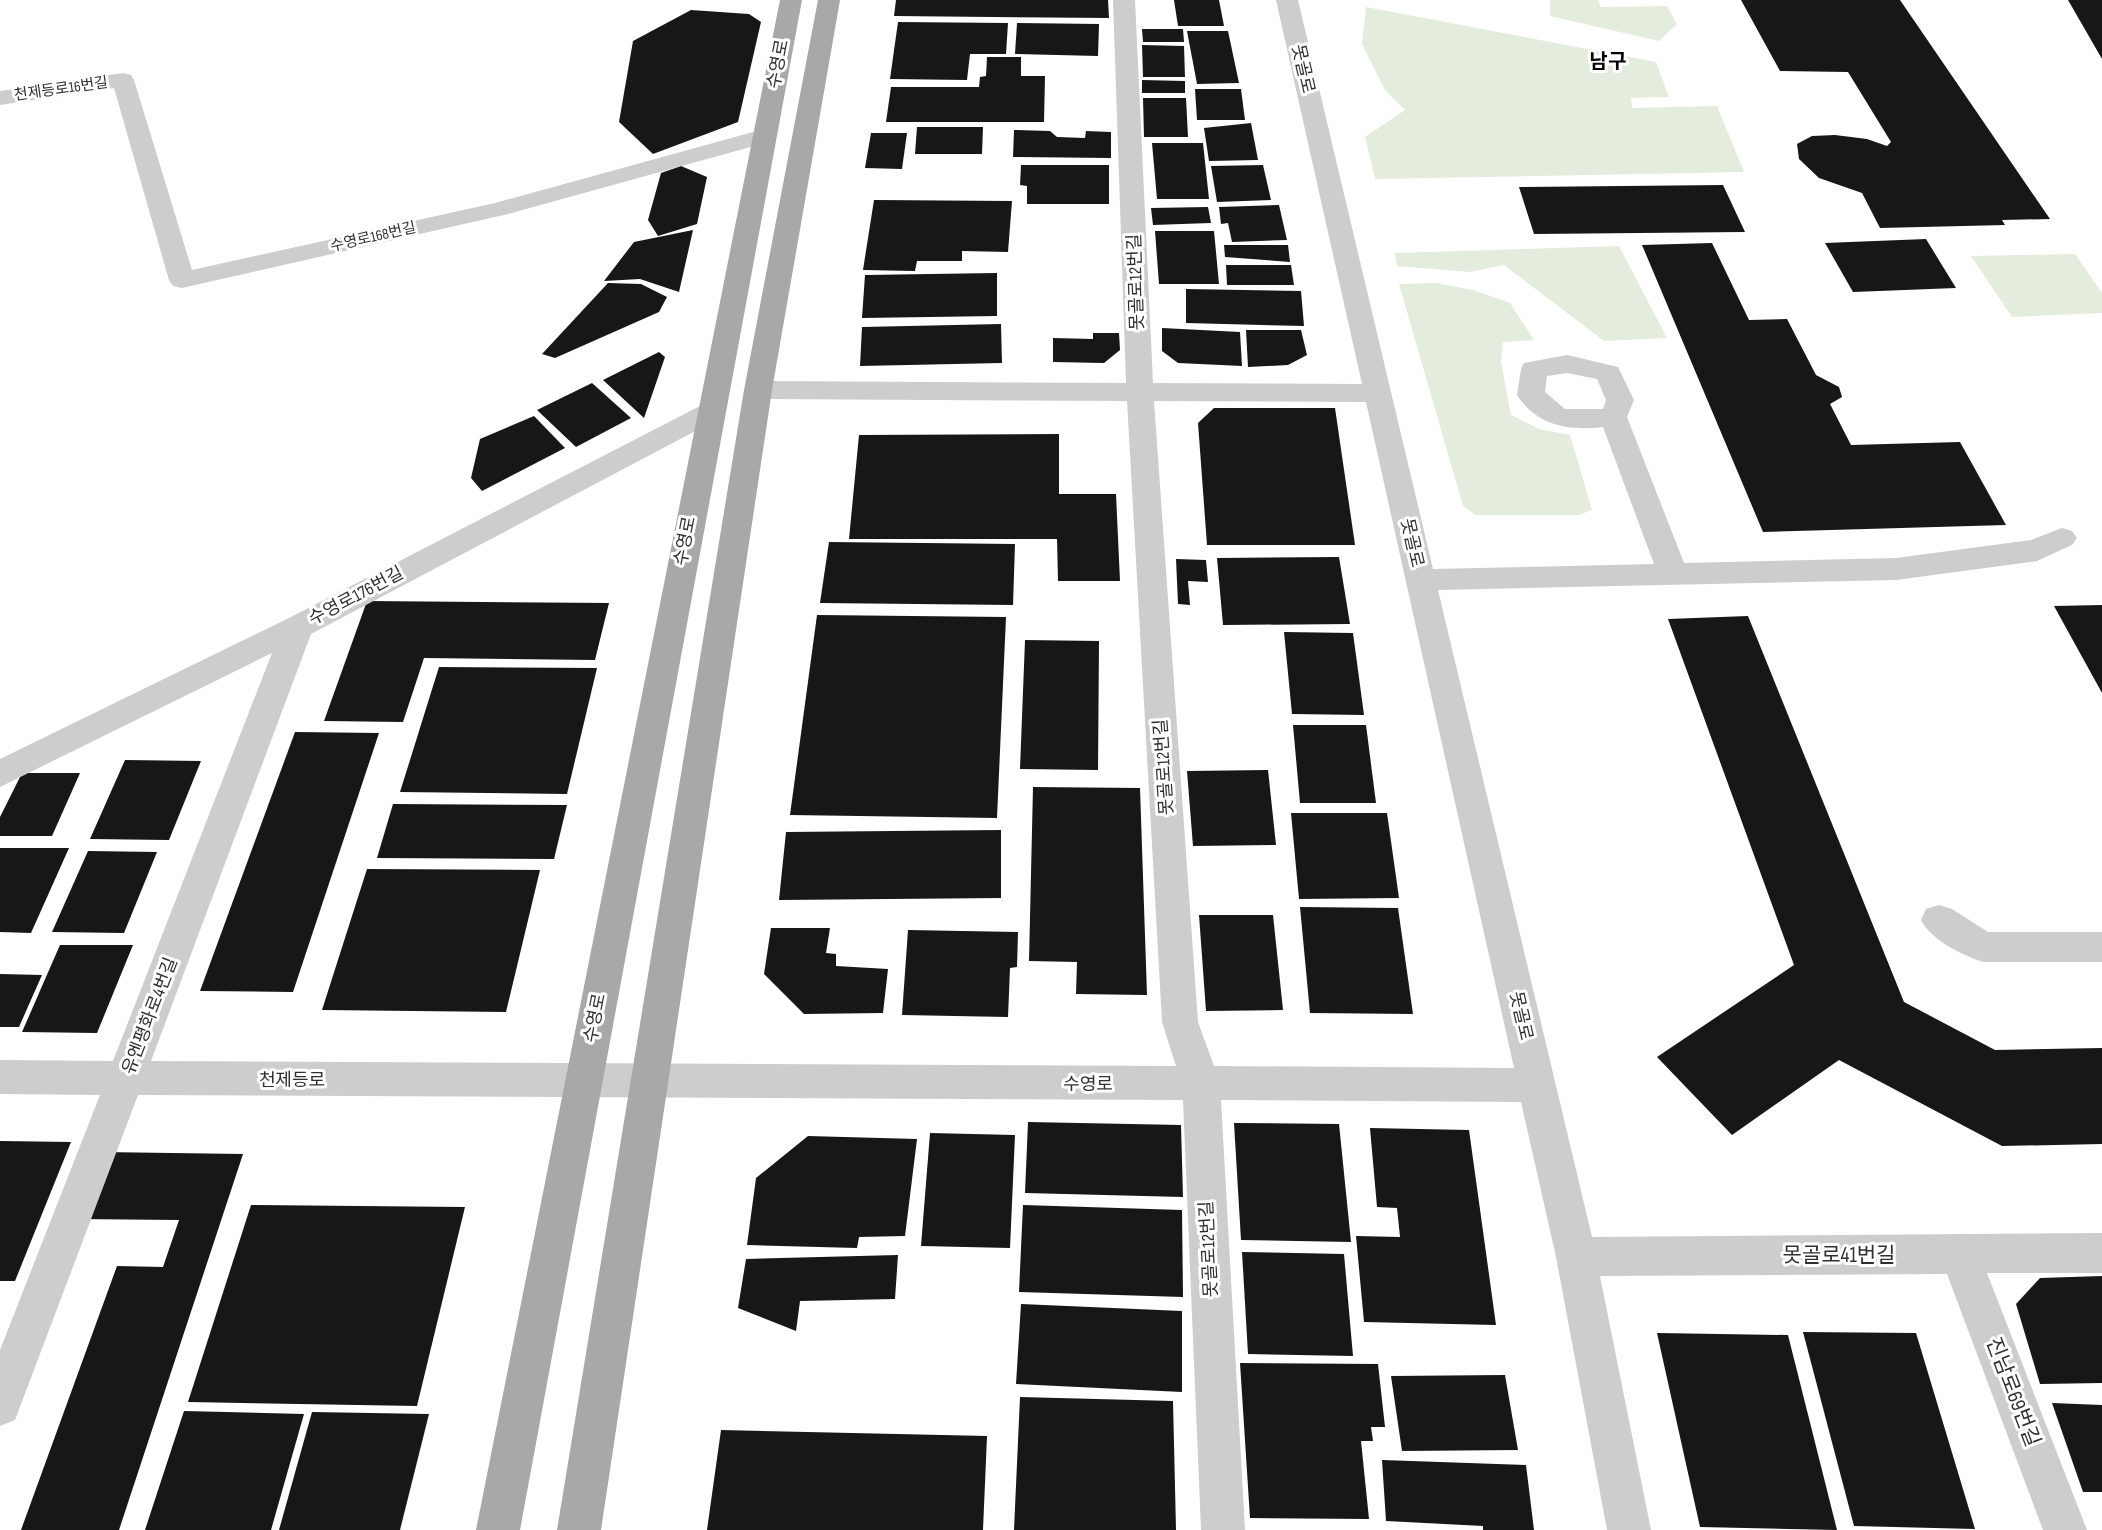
<svg xmlns="http://www.w3.org/2000/svg" width="2102" height="1530" font-family="'Sofia Sans Condensed','Noto Sans KR',sans-serif">
<rect width="100%" height="100%" fill="#fff"/>
<g fill="#e4eddd">
<path d="M1550 0H1598L1601 7 1667 6 1677 24 1659 41 1550 16Z"/>
<path d="M1366 7 1656 62 1669 97 1631 98 1632 108 1717 106 1744 172 1375 179 1365 137 1405 110 1385 90 1362 44Z"/>
<path d="M1619 246 1667 338 1604 341 1504 265 1470 272 1397 266 1395 253Z"/>
<path d="M2075 254 2102 293V313L2012 317 1971 256Z"/>
<path d="M1436 283 1473 290 1510 303 1534 340 1503 342 1501 361 1511 415 1539 429 1570 435 1592 510 1579 515H1475L1463 506 1399 284Z"/>
</g>
<g fill="#171717">
<path d="M896 0H1108L1109 18 894 16Z"/>
<path d="M1174 0H1219L1224 26H1178Z"/>
<path d="M1741 0H1900L2050 219 2002 220 2005 225 1880 228 1862 193 1819 178 1799 159 1797 144 1812 136 1835 135 1867 139 1887 146 1891 142 1848 72 1780 71Z"/>
<path d="M2068 0H2102V59Z"/>
<path d="M691 10 749 14 761 22 738 122 653 154 619 122 633 41Z"/>
<path d="M898 22 1008 23 1006 54H970L967 80 890 79Z"/>
<path d="M1017 23 1099 24 1098 56 1015 54Z"/>
<path d="M1142 29H1183L1184 42H1143Z"/>
<path d="M1187 31H1228L1239 83 1197 84Z"/>
<path d="M1142 45 1184 46 1185 77H1143Z"/>
<path d="M987 57H1021V76H1045L1044 122H886L891 87H979L980 77 986 76Z"/>
<path d="M1142 80 1185 81V93H1142Z"/>
<path d="M1195 89H1241L1245 120H1197Z"/>
<path d="M1143 98H1186L1188 137H1144Z"/>
<path d="M1251 123 1258 160 1209 161 1204 128Z"/>
<path d="M917 127H983L982 154H915Z"/>
<path d="M1014 130 1050 131 1057 137 1085 138 1086 131 1111 132V158L1013 157Z"/>
<path d="M871 133H907L902 169 865 168Z"/>
<path d="M1152 143H1203L1209 199H1157Z"/>
<path d="M1021 165H1109V204H1027V186L1020 185Z"/>
<path d="M1263 165 1271 200 1217 202 1211 166Z"/>
<path d="M681 166 707 177 697 224 658 236 648 220 661 173Z"/>
<path d="M1723 185 1745 232 1534 234 1519 187Z"/>
<path d="M874 200 1012 201 1008 252 962 251V261H917L915 271 863 270Z"/>
<path d="M1279 205 1287 240 1232 242 1228 223 1221 224 1219 207Z"/>
<path d="M1208 207 1211 223 1153 225 1151 208Z"/>
<path d="M693 230 679 292 640 279 604 281 634 242Z"/>
<path d="M1155 231H1214L1219 284H1159Z"/>
<path d="M1926 239 1956 288 1853 292 1825 243Z"/>
<path d="M1712 243 1749 320 1787 319 1816 375 1839 387 1842 397 1830 404 1851 445 1960 442 2006 525 1763 532 1642 245Z"/>
<path d="M1224 245H1288L1290 262 1225 257Z"/>
<path d="M1226 265H1291L1294 285H1227Z"/>
<path d="M997 273V316L862 318 865 275Z"/>
<path d="M608 283 641 284 667 297 659 312 555 358 542 354Z"/>
<path d="M1186 289 1301 291 1304 326 1186 323Z"/>
<path d="M1001 324 1002 363 860 366 862 327Z"/>
<path d="M1162 328 1240 332 1242 366 1178 363 1162 351Z"/>
<path d="M1246 330H1301L1307 355 1288 365 1248 367Z"/>
<path d="M1093 333H1119L1120 350 1104 363 1053 362V338L1093 339Z"/>
<path d="M659 352 665 357 644 418 603 380Z"/>
<path d="M592 383 631 418 576 447 537 410Z"/>
<path d="M1214 408H1335L1355 545H1207L1198 423Z"/>
<path d="M534 416 565 448 482 491 471 478 480 439Z"/>
<path d="M1059 434V494H1116L1120 581H1058L1057 539H849L859 435Z"/>
<path d="M829 542 1015 544 1013 605 820 603Z"/>
<path d="M1339 557 1350 624 1223 625 1217 558Z"/>
<path d="M1176 559 1206 560 1208 582 1188 581 1190 605 1178 604Z"/>
<path d="M367 601 609 603 595 660 424 658 403 722 324 721Z"/>
<path d="M2102 605V693L2054 606Z"/>
<path d="M817 615 1006 617 997 818 790 815Z"/>
<path d="M1748 616 1904 1002 1995 1050 2102 1048V1144L2002 1146 1839 1060 1732 1135 1657 1057 1794 965 1668 619Z"/>
<path d="M1284 632 1353 633 1364 715 1292 714Z"/>
<path d="M1025 640 1099 641 1098 770 1020 769Z"/>
<path d="M439 667 597 668 567 794 400 792Z"/>
<path d="M1293 725H1366L1376 803H1300Z"/>
<path d="M295 732 379 733 293 992 200 991Z"/>
<path d="M125 760 201 761 169 840 90 839Z"/>
<path d="M1268 770 1276 845 1193 846 1187 771Z"/>
<path d="M22 773H80L52 836H0V817Z"/>
<path d="M1033 787 1140 788 1147 995 1076 994 1077 962 1029 961Z"/>
<path d="M393 804 567 805 554 859 377 858Z"/>
<path d="M1291 813H1387L1399 898 1299 899Z"/>
<path d="M1001 830V898L779 900 786 832Z"/>
<path d="M0 848H69L31 933 0 932Z"/>
<path d="M88 851 157 852 124 933 52 932Z"/>
<path d="M367 869 540 870 506 1012 322 1010Z"/>
<path d="M1300 907 1398 908 1413 1014 1310 1013Z"/>
<path d="M1199 915H1273L1283 1010 1206 1011Z"/>
<path d="M771 928H830L826 953 836 954V966L888 969 883 1013 804 1014 764 974Z"/>
<path d="M908 930 1018 932 1017 967 1010 968 1008 1017 902 1015Z"/>
<path d="M60 945H133L97 1033 22 1032Z"/>
<path d="M0 974 42 975 19 1027H0Z"/>
<path d="M1028 1122 1181 1125 1183 1197 1025 1193Z"/>
<path d="M1234 1123 1339 1124 1351 1242 1241 1240Z"/>
<path d="M1370 1128 1469 1130 1496 1325 1364 1322 1356 1236 1400 1237 1397 1208 1377 1207Z"/>
<path d="M930 1133 1015 1135 1010 1248 921 1246Z"/>
<path d="M808 1136 917 1139 905 1236 859 1237 857 1248 747 1245 756 1178Z"/>
<path d="M0 1141 71 1142 15 1281H0Z"/>
<path d="M101 1152 243 1154 119 1530H21L117 1266 163 1267 179 1220 75 1219Z"/>
<path d="M251 1205 465 1207 417 1406 188 1402Z"/>
<path d="M1023 1205 1182 1210 1183 1297 1019 1292Z"/>
<path d="M1242 1252 1344 1254 1353 1356 1248 1354Z"/>
<path d="M898 1255 895 1299 800 1301 796 1331 738 1308 746 1259Z"/>
<path d="M2102 1276V1383L2040 1384 2016 1304 2040 1278Z"/>
<path d="M1021 1304 1182 1311V1392L1016 1384Z"/>
<path d="M1803 1332 1916 1333 1975 1529 1854 1526Z"/>
<path d="M1657 1333 1788 1335 1837 1530 1700 1527Z"/>
<path d="M1240 1363 1378 1364 1385 1427H1371L1373 1441H1361L1369 1519 1250 1518Z"/>
<path d="M1505 1375 1518 1450 1402 1451 1391 1376Z"/>
<path d="M1020 1397 1173 1401 1176 1530H1014Z"/>
<path d="M2052 1403 2102 1405V1492H2083Z"/>
<path d="M184 1411 304 1414 271 1530H145Z"/>
<path d="M312 1412 429 1414 400 1530H279Z"/>
<path d="M721 1430 987 1436 983 1530H707Z"/>
<path d="M1382 1460 1526 1465 1534 1530H1483V1526L1386 1521Z"/>
</g>
<g fill="none" stroke-linecap="round" stroke-linejoin="round">
<g fill="#cdcdcd" fill-rule="evenodd">
<path d="M1113 0H1135L1153 383 1362 384 1276 0H1298L1433 569 1654 564 1603 427C1569 431 1537 426 1517 395L1521 369 1524 363 1567 355 1618 367 1634 400 1627 417 1684 563 1896 558 2031 540 2062 528 2072 531 2077 538 2072 545 2037 561 1896 580 1438 590 1592 1237 2102 1233V1273H1987L2087 1530H2043L1947 1274 1600 1276 1651 1530H1607L1556 1257 1521 1102 1221 1100 1245 1530H1201L1183 1100 138 1095 15 1420 0 1426V1350L100 1095 0 1094V1060L113 1061 272 653 0 787V759L287 619 700 406 710 403 720 406 724 412 720 418 311 634 151 1061 1176 1066 1162 1022 1127 401 758 399 748 396 744 390 748 384 758 381 1126 383ZM1567 373 1597 379 1606 400 1603 409H1565L1545 392 1547 376ZM1154 401 1366 402 1514 1068 1214 1066 1198 1022Z"/>
<path d="M123 73 131 75 134 80 192 270 495 203 764 129 772 131 776 136 772 141 508 214 182 288 173 286 169 280 114 88 0 105V91Z"/>
<path d="M1939 905 1952 909 1988 932H2102V962H1983C1962 955 1931 940 1921 920L1926 909Z"/>
</g>
<g fill="#a8a8a8" fill-rule="evenodd">
<path d="M780 0H802L520 1530H476Z"/>
<path d="M818 0H840L772 390 601 1530H557L744 390Z"/>
</g>
</g>
<g text-anchor="middle" dominant-baseline="central" stroke-width="6" stroke-linejoin="round" paint-order="stroke">
<g font-size="15" fill="#303030" stroke="#fff">
<text transform="translate(61 89) rotate(-8)">천제등로16번길</text>
<text transform="translate(373 237) rotate(-13)">수영로168번길</text>
</g>
<g font-size="18" fill="#303030" stroke="#fff">
<text transform="translate(778 64) rotate(-79)">수영로</text>
<text transform="translate(1303 69) rotate(77)">못골로</text>
<text transform="translate(1136 282) rotate(-92)">못골로12번길</text>
<text transform="translate(685 541) rotate(-79)">수영로</text>
<text transform="translate(1412 543) rotate(77)">못골로</text>
<text transform="translate(356 596) rotate(-28)">수영로176번길</text>
<text transform="translate(1164 767) rotate(-94)">못골로12번길</text>
<text transform="translate(150 1016) rotate(-69)">유엔평화로4번길</text>
<text transform="translate(1521 1016) rotate(77)">못골로</text>
<text transform="translate(595 1018) rotate(-79)">수영로</text>
<text x="292" y="1080">천제등로</text>
<text x="1088" y="1084">수영로</text>
<text transform="translate(1209 1249) rotate(-93)">못골로12번길</text>
</g>
<g font-size="20" font-weight="bold" fill="#000" stroke="#fff">
<text x="1608" y="62">남구</text>
</g>
<g font-size="21" fill="#303030" stroke="#fff">
<text x="1839" y="1255">못골로41번길</text>
<text transform="translate(2013 1392) rotate(69)">진남로69번길</text>
</g>
</g>
</svg>
